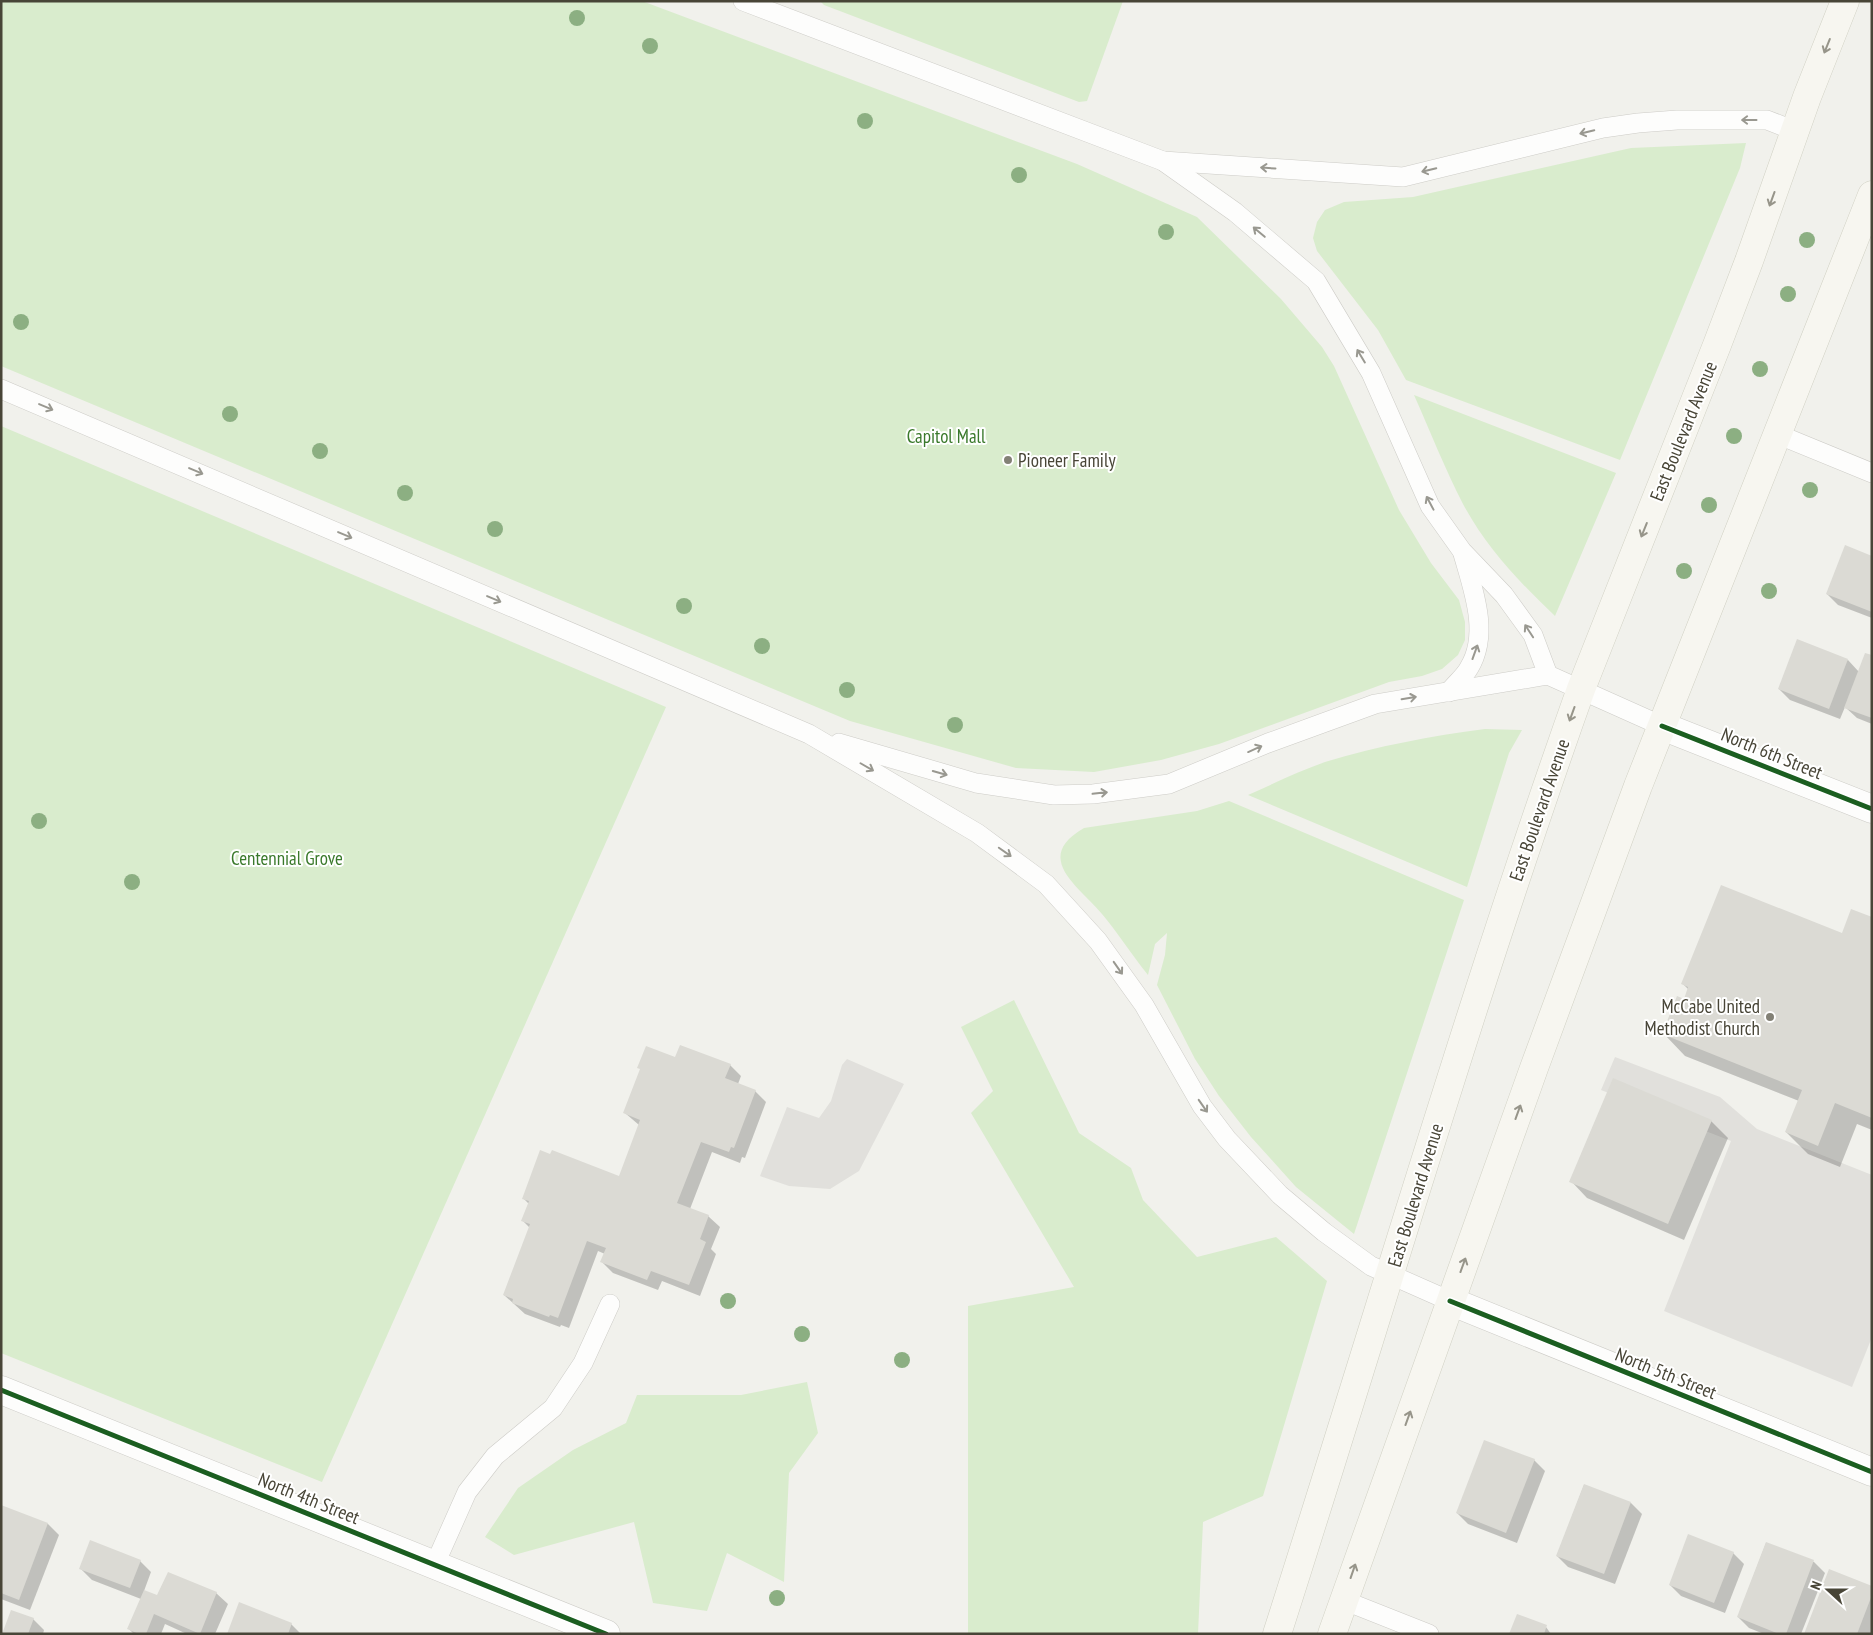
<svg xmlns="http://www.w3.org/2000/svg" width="1873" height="1635" font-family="'PT Sans Narrow',sans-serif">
<rect width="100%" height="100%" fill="#f1f1ec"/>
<g fill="#d9eccd">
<path d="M1 1H642L1077 164 1197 217 1281 299 1322 347 1334 366 1399 510 1431 563 1459 600 1465 622V640L1458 655 1442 669 1422 676 1389 682 1219 744 1161 760 1094 772 1016 768 850 721 1 366Z"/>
<path d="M820 1H1123L1087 101 1079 102 824 5Z"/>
<path d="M1746 143 1740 168 1620 460 1406 380 1378 330 1317 251 1313 238 1317 222 1325 210 1344 202 1413 197 1631 148Z"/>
<path d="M1414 395 1616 473 1555 616C1520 583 1486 547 1463 504 1445 469 1430 431 1414 395Z"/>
<path d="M1 426 666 707 322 1482 1 1353Z"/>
<path d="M1485 729 1522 730 1509 753 1467 887 1248 795C1273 784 1299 771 1325 762 1378 746 1431 736 1485 729Z"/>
<path d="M1229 801 1464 900 1354 1234 1296 1187 1251 1137 1219 1096 1195 1059 1157 985 1165 955 1167 933 1155 944 1148 975C1132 955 1118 933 1102 914 1079 886 1032 858 1084 828L1197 811Z"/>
<path d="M1014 1000 1079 1133 1131 1168 1143 1200 1197 1257 1276 1237 1327 1281 1263 1496 1203 1522 1198 1634H968V1306L1074 1287 971 1113 993 1091 961 1027Z"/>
<path d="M807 1382 818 1433 789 1473 784 1582 727 1553 707 1611 653 1603 634 1522 514 1555 485 1537 518 1488 573 1450 626 1423 637 1395H741Z"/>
</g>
<g fill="#e1e0dc">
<path d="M1615 1057 1720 1097 1757 1129 1872 1175V1337L1852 1387 1664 1311 1731 1141 1601 1090Z"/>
<path d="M847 1059 904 1084 859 1171 830 1189 789 1186 760 1176 787 1107 819 1118 831 1101 842 1065Z"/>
</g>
<g fill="#0003">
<path d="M1872 557V618L1838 605 1827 594Z"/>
<path d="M1872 656V724L1857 718 1845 707 1840 719 1790 700 1779 689 1848 660 1859 672Z"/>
<path d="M1872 918V1130L1857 1124 1840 1167 1808 1154 1786 1132 1799 1101 1685 1056 1664 1034 1689 990 1683 984 1842 934Z"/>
<path d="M676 1059 730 1065 741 1076 738 1084 755 1091 766 1102 745 1158 742 1157 740 1163 712 1152 690 1209 708 1216 720 1227 711 1249 716 1254 700 1296 662 1281 658 1290 613 1273 602 1262 605 1254 598 1251 569 1328 561 1325 560 1327 525 1314 504 1295 530 1228 523 1221 529 1204 523 1198 619 1178 639 1125 625 1113Z"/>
<path d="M1711 1121 1728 1138 1684 1240 1587 1198 1571 1181Z"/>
<path d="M1534 1460 1545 1471 1517 1543 1468 1524 1457 1513Z"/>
<path d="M1584 1485 1631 1503 1642 1514 1615 1584 1568 1567 1557 1556Z"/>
<path d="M1 1506 48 1524 59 1535 30 1610 1 1599Z"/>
<path d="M1766 1543 1814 1562 1825 1573 1801 1634H1764L1749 1628 1738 1617Z"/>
<path d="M1733 1553 1744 1564 1725 1613 1681 1596 1670 1585Z"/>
<path d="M140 1561 151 1572 144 1591 158 1597 216 1593 228 1604 215 1634H187L165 1624 161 1634H134L129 1629 141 1599 92 1580 81 1569Z"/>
<path d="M1872 1587V1634H1805Z"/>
<path d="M33 1619 44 1630 43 1634H4Z"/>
<path d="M291 1624 301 1634H228Z"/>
<path d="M1546 1627 1551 1634H1510Z"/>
</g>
<g fill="#dbdad4">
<path d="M1845 545 1872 556V612L1826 594Z"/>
<path d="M1797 639 1848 659 1829 709 1778 689Z"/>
<path d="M1865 653 1872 655V718L1844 708Z"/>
<path d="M1721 885 1842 933 1851 909 1872 917V1118L1835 1103 1818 1146 1785 1132 1802 1090 1662 1034 1677 996 1684 999 1688 987 1681 984Z"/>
<path d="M680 1045 731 1064 725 1078 756 1090 734 1148 731 1147 729 1152 701 1142 677 1203 709 1215 700 1239 706 1242 689 1285 651 1271 647 1280 600 1262 606 1248 587 1241 558 1318 550 1315 549 1317 512 1303 513 1299 503 1295 530 1224 521 1221 529 1201 522 1199 540 1150 550 1154 552 1150 619 1176 640 1120 623 1113 640 1069 637 1068 646 1046 675 1057Z"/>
<path d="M1613 1078 1712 1120 1668 1224 1569 1182Z"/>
<path d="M1484 1440 1535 1459 1506 1533 1456 1513Z"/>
<path d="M1584 1484 1631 1502 1604 1574 1556 1556Z"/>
<path d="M1 1505 48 1523 19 1600 1 1593Z"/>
<path d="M1688 1534 1734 1552 1714 1603 1669 1585Z"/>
<path d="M90 1540 141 1560 130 1588 79 1569Z"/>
<path d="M1766 1542 1814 1560 1786 1634H1779L1737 1617Z"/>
<path d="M1829 1569 1872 1586V1595L1857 1634H1804Z"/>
<path d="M168 1572 217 1592 200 1634 154 1614 146 1634H139L127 1629 144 1590 157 1595Z"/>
<path d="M239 1602 292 1623 288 1634H227Z"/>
<path d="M11 1610 34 1618 28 1634H2Z"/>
<path d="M1517 1614 1547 1625 1544 1634H1509Z"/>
</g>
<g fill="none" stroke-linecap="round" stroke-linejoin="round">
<defs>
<g id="service">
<path d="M743 1 1163 161 1235 212 1316 281 1371 373 1430 506 1462 551 1504 595 1533 635 1548 675"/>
<path d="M1163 161 1403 177 1603 128 1638 123 1677 120H1767L1795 131"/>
<path d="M1 389 809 734 977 833 1046 884 1098 941 1144 1005 1202 1106 1227 1139 1280 1195 1324 1232 1371 1266 1450 1301"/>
<path d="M1777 434 1872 473"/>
<path d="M1449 692C1455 684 1464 677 1469 668 1490 634 1473 589 1463 554"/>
<path d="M839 743 976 783 1054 795 1093 794 1169 784 1268 743 1375 704 1548 675 1662 726"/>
<path d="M435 1564 467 1492 495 1456 553 1408 583 1363 610 1304"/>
<path d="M1343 1600 1429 1634"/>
</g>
<g id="minor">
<path d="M1662 726 1872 809"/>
<path d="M1450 1301 1872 1472"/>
</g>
<path id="tertiary" d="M1 1390 606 1634"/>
<g id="secondary">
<path d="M1277 1634C1378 1319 1470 1001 1581 689L1717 345 1749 261 1807 97 1845 1"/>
<path d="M1332 1634 1534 1068 1638 786 1872 195"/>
</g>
</defs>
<use href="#service" stroke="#cdccc7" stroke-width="20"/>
<use href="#minor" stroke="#cdccc7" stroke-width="29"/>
<use href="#tertiary" stroke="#cdccc7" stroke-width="29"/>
<use href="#secondary" stroke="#d0d0c3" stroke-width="29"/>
<use href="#service" stroke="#fdfdfc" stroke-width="19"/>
<use href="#minor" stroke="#fdfdfc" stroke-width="28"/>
<use href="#tertiary" stroke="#fdfdfc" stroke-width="28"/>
<use href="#secondary" stroke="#f7f6f0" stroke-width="28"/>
<defs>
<g id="cycleway">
<path d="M1662 726 1872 809"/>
<path d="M1450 1301 1872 1472"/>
<path d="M1 1390 606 1634"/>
</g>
</defs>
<use href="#cycleway" stroke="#fff" stroke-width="8"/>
<use href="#cycleway" stroke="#1b5e20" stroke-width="5"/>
</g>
<g fill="#8caf82">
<circle cx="577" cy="18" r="8"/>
<circle cx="650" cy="46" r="8"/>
<circle cx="865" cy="121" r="8"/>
<circle cx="1019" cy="175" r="8"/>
<circle cx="1166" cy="232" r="8"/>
<circle cx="1807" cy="240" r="8"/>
<circle cx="1788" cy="294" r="8"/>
<circle cx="21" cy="322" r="8"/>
<circle cx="1760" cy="369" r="8"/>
<circle cx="230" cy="414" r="8"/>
<circle cx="1734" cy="436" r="8"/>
<circle cx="320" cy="451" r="8"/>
<circle cx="1810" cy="490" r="8"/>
<circle cx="405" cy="493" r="8"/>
<circle cx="1709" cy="505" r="8"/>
<circle cx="495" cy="529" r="8"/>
<circle cx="1684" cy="571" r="8"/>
<circle cx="1769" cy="591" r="8"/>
<circle cx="684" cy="606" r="8"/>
<circle cx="762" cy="646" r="8"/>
<circle cx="847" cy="690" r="8"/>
<circle cx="955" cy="725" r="8"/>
<circle cx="39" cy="821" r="8"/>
<circle cx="132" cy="882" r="8"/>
<circle cx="728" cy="1301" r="8"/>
<circle cx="802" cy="1334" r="8"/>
<circle cx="902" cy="1360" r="8"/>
<circle cx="777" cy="1598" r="8"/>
</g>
<defs><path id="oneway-shaft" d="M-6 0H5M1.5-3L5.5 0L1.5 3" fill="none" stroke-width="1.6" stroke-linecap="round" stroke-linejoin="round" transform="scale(1.25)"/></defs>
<g stroke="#97958a">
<use href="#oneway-shaft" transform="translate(1827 46) rotate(112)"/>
<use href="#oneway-shaft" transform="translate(1772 199) rotate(110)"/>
<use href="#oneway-shaft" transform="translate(1644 530) rotate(112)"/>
<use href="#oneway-shaft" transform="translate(1572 714) rotate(110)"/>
<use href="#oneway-shaft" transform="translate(1518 1112) rotate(-70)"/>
<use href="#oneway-shaft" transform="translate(1463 1265) rotate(-70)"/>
<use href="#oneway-shaft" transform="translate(1408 1418) rotate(-70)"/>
<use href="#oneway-shaft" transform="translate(1353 1571) rotate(-71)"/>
</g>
<g stroke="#999890">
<use href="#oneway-shaft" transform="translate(1749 120) rotate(-180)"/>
<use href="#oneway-shaft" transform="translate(1587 132) rotate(166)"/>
<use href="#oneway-shaft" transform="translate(1268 168) rotate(-176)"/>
<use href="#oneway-shaft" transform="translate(1429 170) rotate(166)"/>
<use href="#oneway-shaft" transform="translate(1259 232) rotate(-140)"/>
<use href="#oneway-shaft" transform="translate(1361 356) rotate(-121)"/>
<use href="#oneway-shaft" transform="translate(46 407) rotate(23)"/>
<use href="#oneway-shaft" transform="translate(196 471) rotate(23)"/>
<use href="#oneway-shaft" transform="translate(1430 503) rotate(-118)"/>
<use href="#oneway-shaft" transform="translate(345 535) rotate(23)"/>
<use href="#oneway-shaft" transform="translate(494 599) rotate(23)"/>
<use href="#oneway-shaft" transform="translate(1529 631) rotate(-123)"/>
<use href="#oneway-shaft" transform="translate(1475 652) rotate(-70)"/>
<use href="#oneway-shaft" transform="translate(1409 698) rotate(-9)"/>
<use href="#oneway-shaft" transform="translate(1255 749) rotate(-24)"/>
<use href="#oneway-shaft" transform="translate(867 767) rotate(30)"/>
<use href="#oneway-shaft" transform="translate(940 773) rotate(16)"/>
<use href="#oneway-shaft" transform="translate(1100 793) rotate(-6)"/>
<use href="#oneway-shaft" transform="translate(1005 852) rotate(35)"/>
<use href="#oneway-shaft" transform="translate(1118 968) rotate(55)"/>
<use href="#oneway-shaft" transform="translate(1203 1106) rotate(55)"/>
</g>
<g fill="#838176" stroke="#fff" stroke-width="2">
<circle cx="1008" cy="460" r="5"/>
<circle cx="1770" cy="1017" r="5"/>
</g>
<g text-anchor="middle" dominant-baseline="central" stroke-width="4" stroke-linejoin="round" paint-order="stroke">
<g font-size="19" fill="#484537" stroke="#fff">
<text transform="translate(1683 431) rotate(-68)">East Boulevard Avenue</text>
<text transform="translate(1772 753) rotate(22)">North 6th Street</text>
<text transform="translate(1539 810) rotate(-71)">East Boulevard Avenue</text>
<text transform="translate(1415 1195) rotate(-73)">East Boulevard Avenue</text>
<text transform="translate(1666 1373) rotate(22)">North 5th Street</text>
<text transform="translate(309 1498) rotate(22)">North 4th Street</text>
</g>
<g font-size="19" fill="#3a792b" stroke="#fff">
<text x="946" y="436">Capitol Mall</text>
<text x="287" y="858">Centennial Grove</text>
</g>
<g font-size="19" fill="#484537" stroke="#fff" text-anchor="start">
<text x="1018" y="460">Pioneer Family</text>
<text x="1760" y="1006" text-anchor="end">McCabe United<tspan x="1760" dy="22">Methodist Church</tspan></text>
</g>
</g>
<rect width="1873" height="1635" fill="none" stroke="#484537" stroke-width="5"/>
<g transform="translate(1828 1590) rotate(291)" stroke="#ffffff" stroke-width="4" paint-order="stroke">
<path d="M0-4L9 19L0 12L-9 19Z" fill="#484537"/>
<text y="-8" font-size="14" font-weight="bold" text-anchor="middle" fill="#484537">N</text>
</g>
</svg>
